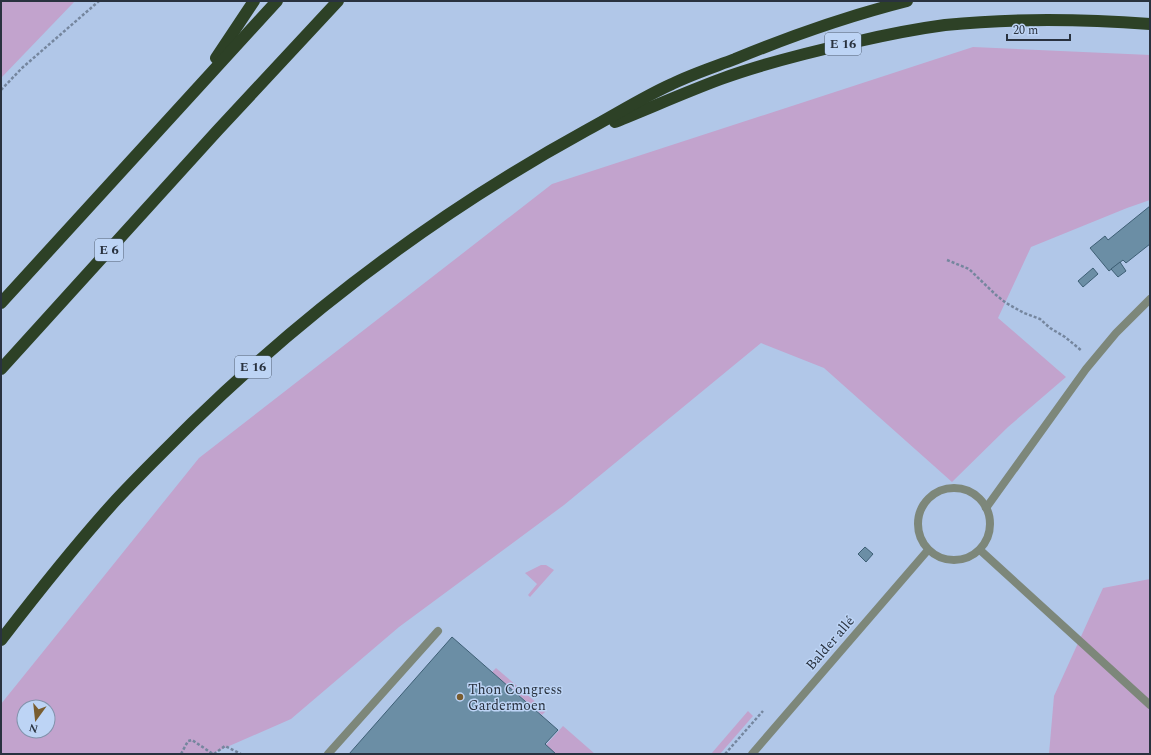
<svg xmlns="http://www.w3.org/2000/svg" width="1151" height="755" font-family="Spectral,serif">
<rect width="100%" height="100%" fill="#b1c7e8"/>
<g fill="#c2a3cd" fill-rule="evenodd">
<path d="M1 1H75L1 78Z"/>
<path d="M973 47 1150 55V200L1127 208 1031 247 998 318 1066 377 1008 427 952 482 824 368 761 343 564 505 399 627 291 719 211 754H1V704L199 458 552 184ZM24 707H48V731H24Z"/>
<path d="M541 565H546L554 570 530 597 528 595 537 584 525 573Z"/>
<path d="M1150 579V754H1049L1054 696 1103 588Z"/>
<path d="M496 668 546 711 542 715 492 672Z"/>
<path d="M748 711 753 716 720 754H711Z"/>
<path d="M563 726 595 754H553L544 747Z"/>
</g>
<g fill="#6b8ea5" stroke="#3e5f75">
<path d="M1150 206V244L1126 263 1123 260 1109 271 1090 248 1105 236 1108 240Z"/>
<path d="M1120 262 1126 271 1118 277 1111 269Z"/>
<path d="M1093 268 1098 274 1083 287 1078 281Z"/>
<path d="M865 547 873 554 866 562 858 554Z"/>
<path d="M452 637 558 730 545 744 556 754H349Z"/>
</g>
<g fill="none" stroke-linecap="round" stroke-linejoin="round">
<g stroke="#75869e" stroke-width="2.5" stroke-dasharray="3 2" stroke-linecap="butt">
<path d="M1 90 22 68 99 1"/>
<path d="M947 260 969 269 996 295 1006 303 1024 313 1040 319 1050 328 1065 337 1082 351"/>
<path d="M181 754 188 741 192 740 213 754"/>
<path d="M214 754 225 746 241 754"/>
<path d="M725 754 763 711"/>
</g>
<g stroke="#7d877a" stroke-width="8">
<path d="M986 508 1086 369 1116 333 1150 299"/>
<path d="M328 754 438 631"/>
</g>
<g stroke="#7d877a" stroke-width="8">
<circle cx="954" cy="524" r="36"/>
<path d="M980 550 1150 705"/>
<path d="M752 754 928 550"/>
</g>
<g stroke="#2d4126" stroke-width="12">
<path d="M216 58 254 1"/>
<path d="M615 122C650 108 686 92 721 79 765 63 810 52 855 42 885 35 915 29 945 25 1013 18 1082 19 1150 24"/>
<path d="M1 303 277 1"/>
<path d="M1 369 217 131 338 1"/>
<path d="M1 640C38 592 76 544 116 500 141 473 167 448 192 423 311 307 441 210 587 130 615 115 643 97 672 84 692 74 714 67 735 59 791 36 848 16 907 1"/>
</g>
</g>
<circle fill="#795d30" stroke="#bdd4f5" stroke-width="1.5" cx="460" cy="697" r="4"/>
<g text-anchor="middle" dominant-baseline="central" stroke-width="3" stroke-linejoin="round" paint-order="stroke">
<g fill="#bdd4f5" stroke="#556376" stroke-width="1">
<rect x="825" y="33" width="36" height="22" rx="3"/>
<rect x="95" y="239" width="28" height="22" rx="3"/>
<rect x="235" y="356" width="36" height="22" rx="3"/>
</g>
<g font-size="13" font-weight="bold" fill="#29323f">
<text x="843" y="44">E 16</text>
<text x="109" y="250">E 6</text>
<text x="253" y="367">E 16</text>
</g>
<g font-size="14" fill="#29323f" stroke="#bdd4f5">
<text transform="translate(830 643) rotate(-49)">Balder allé</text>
</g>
<g font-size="14" fill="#29323f" stroke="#bdd4f5" text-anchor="start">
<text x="468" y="689">Thon Congress<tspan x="468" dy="16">Gardermoen</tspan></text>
</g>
</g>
<rect width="1151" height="755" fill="none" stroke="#29323f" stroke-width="4"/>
<g transform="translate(36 719) rotate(195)"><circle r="19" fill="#bdd4f5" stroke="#8293ac"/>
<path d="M0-3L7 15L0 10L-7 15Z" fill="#795d30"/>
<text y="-6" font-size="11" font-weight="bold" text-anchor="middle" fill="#29323f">N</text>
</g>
<path d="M1007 34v6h63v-6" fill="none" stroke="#29323f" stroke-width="2"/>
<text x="1013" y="34" font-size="12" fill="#29323f" stroke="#bdd4f5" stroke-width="3" paint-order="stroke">20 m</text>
</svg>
